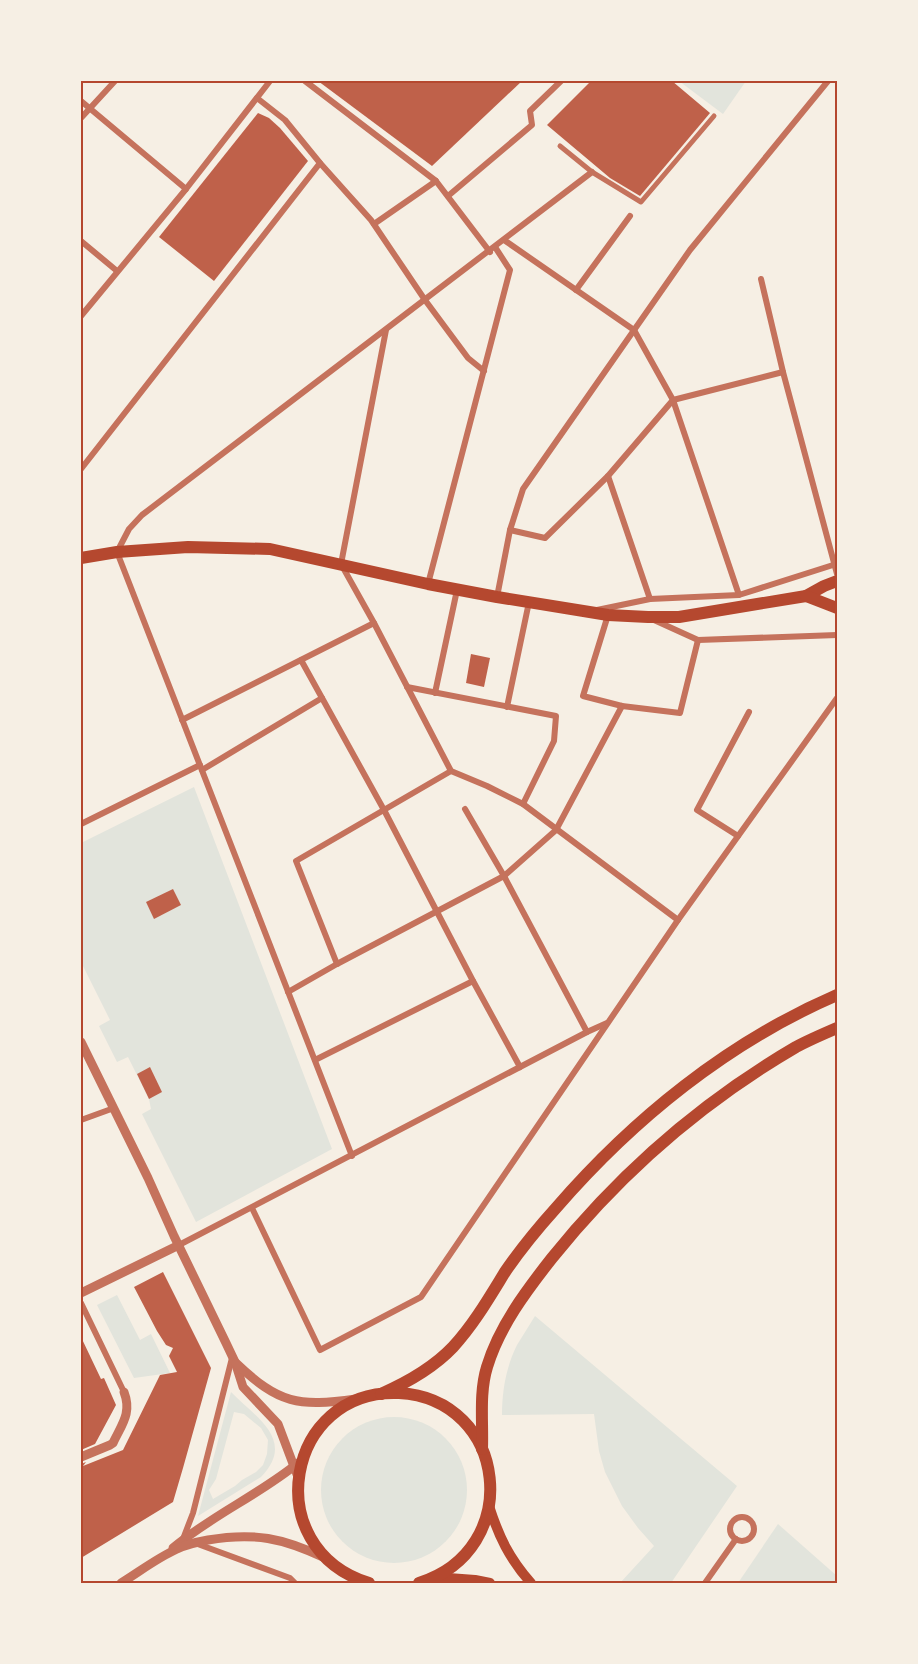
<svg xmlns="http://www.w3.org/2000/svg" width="918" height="1664" font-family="'PT Sans',sans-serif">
<rect width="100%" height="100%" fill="#f6efe4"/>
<g fill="#e2e4dc" fill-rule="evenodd">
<path d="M679 81H746L723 114Z"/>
<path d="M194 787 332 1149 196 1222 142 1114 151 1109 149 1099 128 1057 117 1062 99 1026 110 1020 81 962V843Z"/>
<path d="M117 1295 140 1340 151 1334 170 1373 134 1378 97 1305Z"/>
<path d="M535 1316 737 1486 671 1583H620L654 1546 638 1528 622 1506 605 1472 599 1451 594 1414 502 1415C502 1391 506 1367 517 1345 523 1335 529 1326 535 1316Z"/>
<path d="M231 1392C255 1417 297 1440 261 1477L198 1516ZM234 1412 244 1414 261 1428 268 1440 267 1454 263 1465 256 1472 242 1480 235 1486 213 1499 209 1490 216 1479Z"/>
<circle cx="394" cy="1490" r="73"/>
<path d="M778 1524 837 1576V1583H738Z"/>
</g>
<g fill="#bf614a">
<path d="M318 81H522L432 166Z"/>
<path d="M591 81H672L710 113 640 196 610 178 547 125Z"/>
<path d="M258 113 269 118 280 128 308 161 214 281 159 237Z"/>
<path d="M471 654 490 658 484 687 466 683Z"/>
<path d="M173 889 181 905 154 919 146 902Z"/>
<path d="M150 1067 162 1092 149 1099 137 1074Z"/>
<path d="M163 1272 211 1368 183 1468 173 1502 81 1558V1464L86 1462 83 1466 123 1450 160 1375 177 1372 169 1356 173 1348 166 1345 157 1331 134 1287Z"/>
<path d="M81 1337 101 1379 104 1378 116 1405 95 1444 81 1450Z"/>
</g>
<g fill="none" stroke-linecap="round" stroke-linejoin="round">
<path stroke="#c5725c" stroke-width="5" d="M560 146 592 172 641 202 714 116"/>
<g stroke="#c5725c" stroke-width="6">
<path d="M305 81 436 181 490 252"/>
<path d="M257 98 285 120 320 163 371 220 425 300 468 358 484 371"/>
<path d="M81 101 186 189"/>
<path d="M81 118 115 81"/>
<path d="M448 196 532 125 530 111 561 81"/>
<path d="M374 224 436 181"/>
<path d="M504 240 634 330 673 400 739 595"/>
<path d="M81 241 117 271"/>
<path d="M761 279 783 372 837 574"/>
<path d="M576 290 630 216"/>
<path d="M81 316 186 189 270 81"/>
<path d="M386 330 341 564 374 623 451 771 487 786 523 804 678 920"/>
<path d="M81 469 320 163"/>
<path d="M608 476 650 599"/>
<path d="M510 530 545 538 608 476 673 400 783 372"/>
<path d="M428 584 510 270 495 247"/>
<path d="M497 597 510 530 523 489 690 250 828 81"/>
<path d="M597 610 650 599 739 595 833 565"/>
<path d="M608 615 583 696 622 706 680 713 698 640"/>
<path d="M654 620 698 640 837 635"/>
<path d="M301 660 384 810 473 981 520 1067"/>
<path d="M407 687 556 716 554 741 523 804"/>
<path d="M435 693 457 590"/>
<path d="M507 707 529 602"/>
<path d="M182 720 374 623"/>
<path d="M202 770 322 698"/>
<path d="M465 809 504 876 587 1032"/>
<path d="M81 824 200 765"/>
<path d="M738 836 697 810 749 712"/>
<path d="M337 964 296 861 451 771"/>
<path d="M288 992 337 964 504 876 556 830 622 706"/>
<path d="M315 1060 473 981"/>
<path d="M81 1120 114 1108"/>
<path d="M352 1156 117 552 129 529 142 515 592 172"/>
<path d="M252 1208 320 1350 421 1297 678 920 837 698"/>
<path d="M179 1245 587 1032 607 1023"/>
<path d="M81 1303 124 1392"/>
<circle cx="742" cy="1529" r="12"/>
<path d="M183 1539 193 1513 232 1358"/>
<path d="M195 1543 290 1578 295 1583"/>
<path d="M705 1583 736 1539"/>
</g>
<g stroke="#c5725c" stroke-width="9">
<path d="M81 1042 148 1178 174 1236 226 1343 235 1362 243 1387 278 1424 298 1477"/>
<path d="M81 1293 179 1245"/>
<path d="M236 1363C279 1404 298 1407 356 1399"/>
<path d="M81 1457 110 1445 113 1443C122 1424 132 1413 124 1392"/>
<path d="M173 1548C212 1515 259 1495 298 1463"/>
<path d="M121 1583C139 1572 157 1558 177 1549 187 1544 197 1542 208 1540 254 1532 283 1538 325 1558"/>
</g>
<g stroke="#b5482f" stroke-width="10">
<path d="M489 1506C499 1537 509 1558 531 1583"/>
<path d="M435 1577 475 1580 490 1583"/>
</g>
<g stroke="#b5482f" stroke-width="12">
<path d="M81 558 117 552 188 547 270 549 428 584 497 597 608 615 648 617H679L806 596 824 586 837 581"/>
<path d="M806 596 837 608"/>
<path d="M369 1583C257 1548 286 1388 399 1393 508 1399 525 1550 419 1583"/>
</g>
<g stroke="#b5482f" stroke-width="12">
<path d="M381 1394C406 1383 434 1367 453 1347 474 1324 489 1298 505 1272 520 1250 538 1228 556 1208 633 1119 728 1042 837 995"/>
<path d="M482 1449C483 1422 479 1393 487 1367 499 1327 526 1291 552 1258 621 1172 700 1103 796 1047 809 1040 823 1034 837 1028"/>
</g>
</g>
<rect width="918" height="1664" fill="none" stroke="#f6efe4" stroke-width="165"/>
<rect x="82" y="82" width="754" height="1500" fill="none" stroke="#b5482f" stroke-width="2"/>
</svg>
